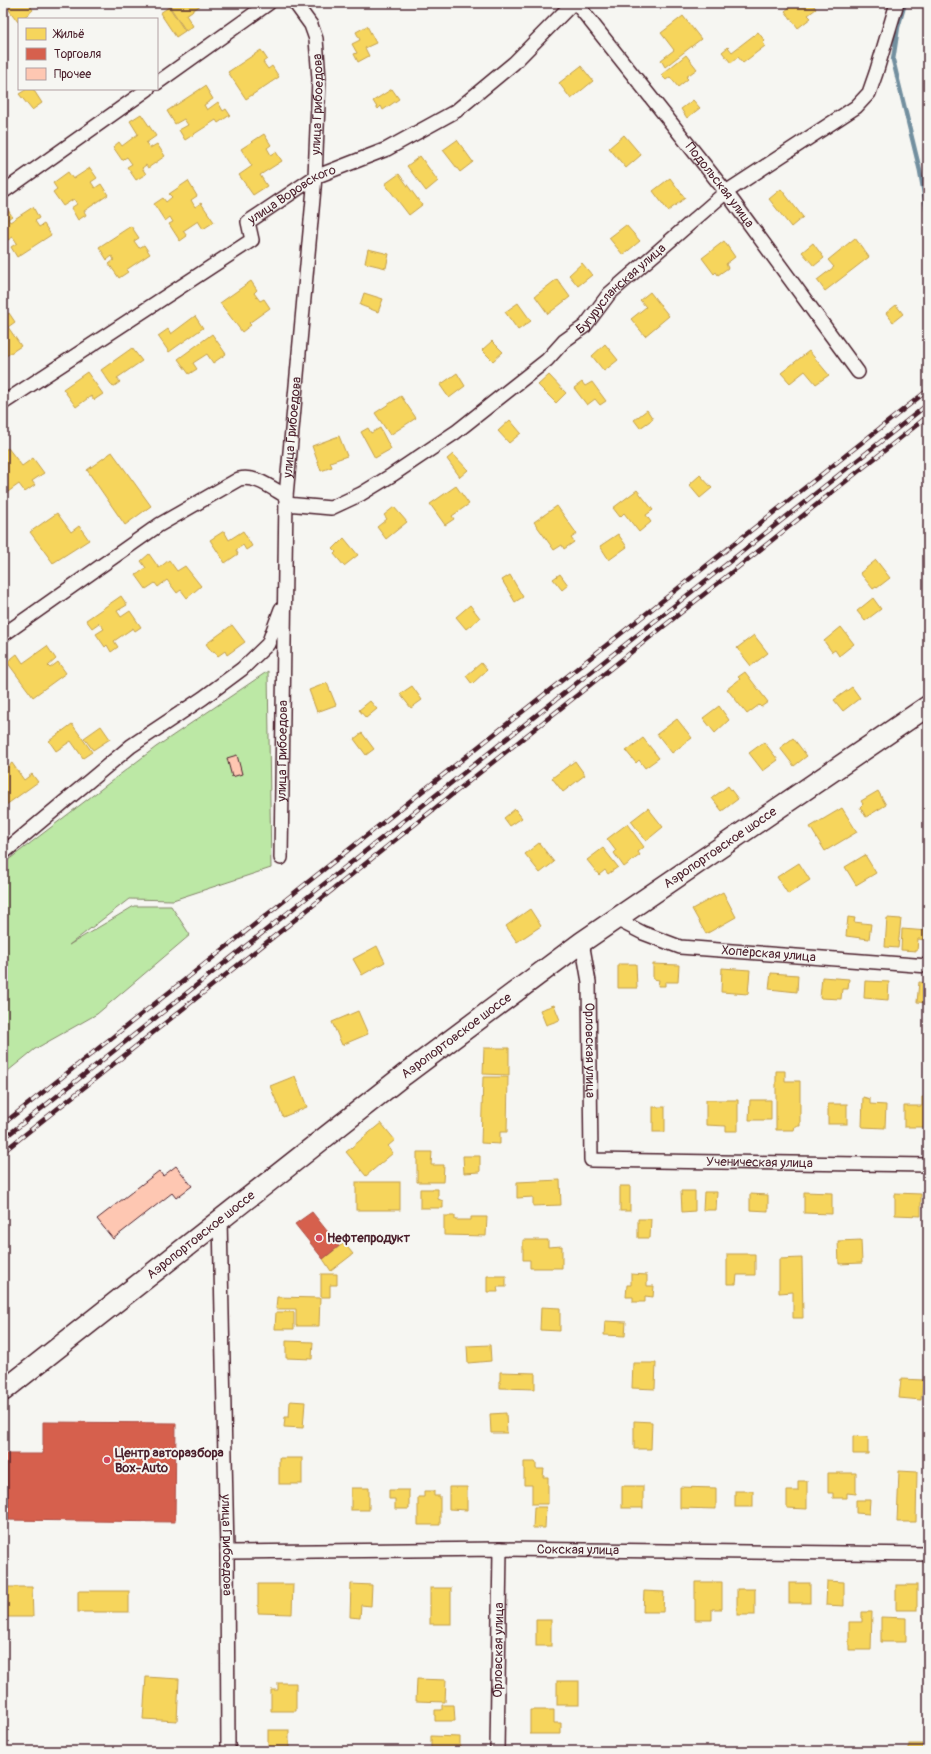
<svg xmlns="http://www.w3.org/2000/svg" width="931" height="1754" font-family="Pangolin,sans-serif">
<rect width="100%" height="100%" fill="#f6f6f2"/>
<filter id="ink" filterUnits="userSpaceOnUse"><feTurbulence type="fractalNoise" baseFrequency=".025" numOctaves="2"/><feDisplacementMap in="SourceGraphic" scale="8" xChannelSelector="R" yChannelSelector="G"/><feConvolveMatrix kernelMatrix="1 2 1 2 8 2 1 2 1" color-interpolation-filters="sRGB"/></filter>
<g filter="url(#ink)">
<path fill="#bce8a5" stroke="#838468" d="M268 671 271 868 173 900 129 899 69 945 134 906H171L190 935 97 1014 35 1049 3 1075V864L156 747Z"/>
<g fill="#f6d55c" stroke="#c29e4d">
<path d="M4 3H28L33 10 22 19H19L18 22Z"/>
<path d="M176 3H204L186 15 193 26 186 31 170 7Z"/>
<path d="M481 3H489L483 7Z"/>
<path d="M795 3H812L816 9 808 15 811 18 798 28 785 11Z"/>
<path d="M169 7 185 31 176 37 160 13Z"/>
<path d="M683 16 701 39 665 67 661 60 674 50 661 33Z"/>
<path d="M367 26 376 43 365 48 369 56 358 62 354 54 357 53 352 44 360 40 356 32Z"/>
<path d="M758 32 765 41 763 43 765 46 743 63 738 57 731 63 722 52 728 47 732 52Z"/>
<path d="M261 50 267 59 263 62 268 69 272 66 279 77 246 99 228 72Z"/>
<path d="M686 55 697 69 686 77 688 79 678 87 670 77 666 80 661 75Z"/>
<path d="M581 66 593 81 571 99 559 83Z"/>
<path d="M205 86 213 99 204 105 207 110 218 102 223 111 226 109 230 115 218 123 216 120 185 140 179 130 188 125 184 119 175 124 167 111Z"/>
<path d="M27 89H33L42 103 32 110 19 94Z"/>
<path d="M392 89 399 99 383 110 381 106 378 109 373 101Z"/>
<path d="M693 100 700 108 687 118 681 109Z"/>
<path d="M141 114 156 136 146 143 150 148 157 144 165 156 148 168 146 165 142 168 146 174 136 180 127 167 132 164 127 157 122 160 113 147 119 142 122 146 138 134 130 121Z"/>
<path d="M3 122 8 130 3 133Z"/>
<path d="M264 134 271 145 267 148 271 155 276 152 282 161 260 175 267 186 253 195 239 175 252 166 241 149Z"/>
<path d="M624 135 641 155 626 168 609 148Z"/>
<path d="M457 140 473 162 460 172 443 150Z"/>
<path d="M420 156 438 181 426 191 407 166Z"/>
<path d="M90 168 97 178 91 182 95 188 101 184 108 195 84 211 86 215 78 220 71 208 77 204 74 199 63 206 53 192 57 189 53 183 68 172 73 179Z"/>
<path d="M399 174 422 205 409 215 385 184Z"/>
<path d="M670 178 685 198 668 211 653 191Z"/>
<path d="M188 181 197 196 191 200 195 207 201 203 214 222 203 229 198 221 183 231 187 236 180 241 169 224 173 222 170 217 165 221 154 204 163 198 166 202 172 197 169 194Z"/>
<path d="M781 189 803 217 791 227 769 199Z"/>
<path d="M4 204 12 216 8 219 10 222 33 207 39 218 35 221 39 227 44 224 51 235 17 257 11 247 17 243 13 237 6 241 3 237Z"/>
<path d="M626 225 640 241 623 255 609 238Z"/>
<path d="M131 226 139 238 134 241 139 248 144 245 150 254 126 270 128 272 119 278 109 264 114 260 112 256 107 260 99 247Z"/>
<path d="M855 238 869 257 825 291 817 280 834 267 828 260Z"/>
<path d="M724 241 735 257 726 264 728 268 718 275 716 272 714 274 702 258Z"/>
<path d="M813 243 824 258 814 266 802 252Z"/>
<path d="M368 249 389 254 386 268 365 263Z"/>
<path d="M582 263 592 275 578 286 569 275Z"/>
<path d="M557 279 570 297 548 314 535 296Z"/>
<path d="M251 281 257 290 254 293 260 301 264 299 270 308 249 323 251 325 242 332 220 303Z"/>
<path d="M650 292 669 316 645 336 631 319 646 307 640 300Z"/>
<path d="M364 293 383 299 378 312 360 305Z"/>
<path d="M518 303 531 321 518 330 505 312Z"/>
<path d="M896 305 903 314 893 322 886 313Z"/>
<path d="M9 313 15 322 8 327 21 346 3 358V317Z"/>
<path d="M195 316 203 328 169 352 158 336 168 329 171 334Z"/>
<path d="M212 334 226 354 213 363 207 354 193 363 197 369 189 374 178 359Z"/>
<path d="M492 341 503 352 493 361 482 350Z"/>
<path d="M605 344 618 360 604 371 592 356Z"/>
<path d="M132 348 142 361 117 378 120 382 113 387 101 370Z"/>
<path d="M809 351 829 375 816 384 805 371 790 383 781 373Z"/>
<path d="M87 372 103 394 94 400 91 396 76 407 63 389Z"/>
<path d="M457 373 465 386 449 398 440 385Z"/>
<path d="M549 375 566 393 556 403 538 385Z"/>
<path d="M582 382 585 386 592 382 606 401 600 405 595 399 587 405 574 388Z"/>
<path d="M401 396 416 418 390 435 375 413Z"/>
<path d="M647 410 653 419 640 428 634 420Z"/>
<path d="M510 420 521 433 509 443 498 431Z"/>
<path d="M368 428 371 433 380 428 391 449 375 458 361 432Z"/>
<path d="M339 436 347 456 330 462 332 467 321 471 312 446Z"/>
<path d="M8 448 22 466 33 458 44 473 32 481 35 485 25 492 19 484 5 494 3 491V451Z"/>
<path d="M112 452 151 506 125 525 87 470Z"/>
<path d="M453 454 468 470 460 477 447 459Z"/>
<path d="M700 475 712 488 700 498 689 485Z"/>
<path d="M456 486 469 504 452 516 454 519 445 525 430 504Z"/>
<path d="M637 490 653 510 646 515 651 522 639 532 624 513 620 517 613 508Z"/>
<path d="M557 506 577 534 571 538 574 542 564 549 562 545 554 550 534 522Z"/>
<path d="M394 507 407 522 386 539 377 527 387 519 384 515Z"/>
<path d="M57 513 71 532 79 526 89 540 53 563 30 532Z"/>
<path d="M224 531 229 540 243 531 252 546 246 550 243 545 236 550 238 554 225 563 210 540Z"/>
<path d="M618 534 627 547 609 560 600 546Z"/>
<path d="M344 538 358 555 344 566 334 554 336 552 333 549Z"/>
<path d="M149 554 159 568 169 560 177 571 185 566 201 586 187 598 181 590 177 593 167 580 158 587 155 583 146 589 136 575 146 568 141 561Z"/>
<path d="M876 560 890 578 877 588 876 587 873 589 860 573Z"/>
<path d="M560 574 568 585 562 590 553 579Z"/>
<path d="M510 575 523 597 515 602 502 580Z"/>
<path d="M121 596 127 605 117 611 121 617 130 611 141 627 135 631 133 628 114 641 118 647 111 652 107 645 105 647 96 634 104 629 99 623 92 628 86 620Z"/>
<path d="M873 598 881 609 865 621 857 611Z"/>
<path d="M470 605 480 618 466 629 456 617Z"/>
<path d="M232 625 245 642 227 655 225 651 218 656 214 651 212 652 206 644Z"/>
<path d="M841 627 854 644 839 656 835 650 832 652 824 641Z"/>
<path d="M754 635 768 653 751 666 737 648Z"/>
<path d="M47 646 56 659 48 666 50 668 58 662 66 673 33 697 7 662 17 654 23 663Z"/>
<path d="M481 663 487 670 472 684 466 676Z"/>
<path d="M745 672 768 702 761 707 759 705 747 714 727 689 740 679 738 677Z"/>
<path d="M327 683 336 705 317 712 309 690Z"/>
<path d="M412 686 422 700 411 708 400 694Z"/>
<path d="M852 687 860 698 843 711 834 700Z"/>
<path d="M370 701 377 709 366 718 359 710Z"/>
<path d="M719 706 729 720 715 733 703 718Z"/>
<path d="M677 719 692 738 672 753 657 734Z"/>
<path d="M72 724 92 752 83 758 71 741 56 751 49 741Z"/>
<path d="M101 726 110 739 93 750 84 738Z"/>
<path d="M362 733 374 749 366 755 354 739Z"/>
<path d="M643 738 659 758 645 768 639 760 636 763 626 751Z"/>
<path d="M793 738 807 756 794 766 780 748Z"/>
<path d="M764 742 778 760 763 771 749 753Z"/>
<path d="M575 761 585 775 563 792 552 778Z"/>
<path d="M12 763 24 780 32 774 38 782 6 805 3 800V770Z"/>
<path d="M728 786 738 799 722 811 712 798Z"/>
<path d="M878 791 886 805 866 817 860 807 863 804 861 801Z"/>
<path d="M648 808 663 827 646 841 631 821Z"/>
<path d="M842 808 857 832 825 851 810 827Z"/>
<path d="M515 809 522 818 510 826 504 818Z"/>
<path d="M627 824 644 847 638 852 640 855 624 867 614 853 616 851 607 839Z"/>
<path d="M539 843 554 862 540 873 525 854Z"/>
<path d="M603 848 618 867 608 874 605 870 599 875 587 860Z"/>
<path d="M865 855 876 873 856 885 845 867Z"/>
<path d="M799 863 810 880 788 894 777 877Z"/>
<path d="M723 892 736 917 706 934 692 909Z"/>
<path d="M530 909 541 926 517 942 506 926Z"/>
<path d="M848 917 855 918 854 922 871 924 869 939 846 936Z"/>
<path d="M887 918 901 919 898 948 885 947Z"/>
<path d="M902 929 928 931V940L918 939 917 951 901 950Z"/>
<path d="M377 946 385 962 362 975 353 959Z"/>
<path d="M618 964H636L637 988H618Z"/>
<path d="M653 964 679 965 678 982H665V986H658L659 980 653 979Z"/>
<path d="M722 968 750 970 748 994 721 992Z"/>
<path d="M771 973 798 975 797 992 769 989Z"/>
<path d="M822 977 849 979 848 989H842L841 999 820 998Z"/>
<path d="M865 981 889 982 888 1000 864 998Z"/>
<path d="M919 982 928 983V1003L917 1002Z"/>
<path d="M554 1005 560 1020 546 1025 540 1010Z"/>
<path d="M358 1011 368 1034 342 1045 332 1022Z"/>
<path d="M484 1048H509V1075L483 1074Z"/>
<path d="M776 1071H785V1081H800V1126H795L794 1130H776Z"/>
<path d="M295 1076 307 1107 283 1117 270 1086Z"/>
<path d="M483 1077H508L507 1132H500V1144L481 1143Z"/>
<path d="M863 1097 870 1099V1104L886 1105 885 1128 862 1127Z"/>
<path d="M922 1097H928V1127H904V1106H922Z"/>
<path d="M706 1100H738V1131H726V1126L706 1125Z"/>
<path d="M750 1100H771V1120H749Z"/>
<rect x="828" y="1104" width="19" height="20"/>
<rect x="653" y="1107" width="12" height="25"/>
<path d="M381 1123 395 1140 388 1146 393 1153 366 1176 346 1152Z"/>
<path d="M417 1152H432L431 1165H444L443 1182H417Z"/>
<path d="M463 1156H480V1172L464 1173Z"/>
<path d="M560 1180 561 1205 533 1206V1197L517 1198V1182Z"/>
<rect x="356" y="1182" width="44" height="28"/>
<rect x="620" y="1186" width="10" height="25"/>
<path d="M420 1189H438V1199L443 1201V1208H420Z"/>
<path d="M681 1191H695V1211L682 1212Z"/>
<path d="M704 1192H717L716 1210H703Z"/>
<path d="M804 1192 832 1193V1214L804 1213Z"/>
<path d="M895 1193 921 1194V1216L895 1215Z"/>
<path d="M750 1194 768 1195V1211L750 1210Z"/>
<path d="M444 1216H455V1220H471V1217H487L486 1236 444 1235Z"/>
<path d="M638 1219H651L650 1238H638Z"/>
<path d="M523 1240H548V1247L562 1246V1268H530V1260H523Z"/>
<path d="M861 1240 862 1263 839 1264 838 1241Z"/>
<path d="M344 1243 353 1254 331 1271 323 1259Z"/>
<path d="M727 1254H755V1275H737L736 1284H727Z"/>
<path d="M802 1258 803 1318H793V1292L779 1293V1259Z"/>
<path d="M321 1274H337V1285H330V1297H321Z"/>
<path d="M631 1274 647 1275V1286H654L653 1297 645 1296V1302H633V1297H626L627 1285H631Z"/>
<path d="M487 1276H506V1287H497L498 1292H487Z"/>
<path d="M277 1297 320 1298 319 1326H296V1309H276Z"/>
<path d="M541 1307 560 1308V1331L540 1330Z"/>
<path d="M276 1312H294V1329H275Z"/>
<path d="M605 1321 626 1322 625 1336 604 1335Z"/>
<path d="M286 1341 313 1342 312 1359 286 1358Z"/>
<path d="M490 1345 491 1361 468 1363 467 1346Z"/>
<path d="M633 1363H656L655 1389 632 1388Z"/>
<path d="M500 1372 535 1373V1389L500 1388Z"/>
<path d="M901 1379 923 1380 921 1400 899 1398Z"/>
<path d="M290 1401 305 1402 303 1428 284 1427 285 1417H289Z"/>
<path d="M506 1413 507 1433H491L490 1414Z"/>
<path d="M634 1421 652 1422 651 1449H634Z"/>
<path d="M853 1436 868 1437V1454H853Z"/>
<rect x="279" y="1458" width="23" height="26"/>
<path d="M524 1462H536V1469H544L543 1477H548V1504H532V1485H524Z"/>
<path d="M899 1471 917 1472 916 1522H897Z"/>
<path d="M828 1473H856V1494L847 1493V1498H833V1493H828Z"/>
<path d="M798 1481H807V1509L787 1508V1491H798Z"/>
<rect x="622" y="1486" width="21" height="22"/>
<path d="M449 1487H467V1510L449 1509Z"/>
<path d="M680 1487 716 1488V1509L680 1508Z"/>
<rect x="351" y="1488" width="18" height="22"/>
<path d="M389 1490H409V1509H395V1499H389Z"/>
<path d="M424 1491H434V1496H440V1525H418V1497H424Z"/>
<rect x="735" y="1491" width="18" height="16"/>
<path d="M856 1500H870L869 1514 856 1513Z"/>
<path d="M534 1507H546L545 1528H533Z"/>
<path d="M827 1581 844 1582V1606L826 1605Z"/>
<path d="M695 1582H722V1609H712V1620H695Z"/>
<rect x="789" y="1583" width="21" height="20"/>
<path d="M258 1584H293L292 1614 258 1613Z"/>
<path d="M351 1584 372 1585 371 1606 361 1605 360 1618 350 1617Z"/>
<rect x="896" y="1585" width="21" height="25"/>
<path d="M3 1587H32L33 1617H3Z"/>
<rect x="430" y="1588" width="21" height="36"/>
<rect x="737" y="1589" width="18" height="26"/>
<rect x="78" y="1591" width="51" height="21"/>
<path d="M644 1591 664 1592 663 1612H643Z"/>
<path d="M862 1612H872L871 1650H849V1622H862Z"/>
<path d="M881 1617 906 1618V1642H881Z"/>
<rect x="536" y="1620" width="15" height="26"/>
<path d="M146 1677 179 1679 177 1721 143 1719Z"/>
<path d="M417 1679 446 1680 445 1702 416 1701Z"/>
<rect x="557" y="1681" width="22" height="24"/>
<path d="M278 1683H296V1711H271V1690H278Z"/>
<path d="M442 1705H454L455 1721H435V1710H442Z"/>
<path d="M530 1710H554V1723H561V1734H530Z"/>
<rect x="268" y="1730" width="21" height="21"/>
<path d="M431 1736 460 1737V1751H431Z"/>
<rect x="909" y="1744" width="19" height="7"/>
</g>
<g fill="#d6604d" stroke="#ac4c43">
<path d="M312 1212 339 1246 323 1259 295 1224Z"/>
<path d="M43 1422 176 1423 175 1522 3 1520V1454H43Z"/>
</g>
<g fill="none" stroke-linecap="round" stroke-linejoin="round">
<path stroke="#728f9f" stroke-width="4.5" d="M905 3 898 27 893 60 920 171 928 216"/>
</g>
<g fill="#fec7b2" stroke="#4a1f2b">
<path d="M237 755 242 774 232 777 227 758Z"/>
<path d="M176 1166 192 1186 176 1198 172 1193 113 1239 97 1219 159 1171 163 1176Z"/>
</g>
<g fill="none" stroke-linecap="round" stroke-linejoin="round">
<defs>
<g id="street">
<path id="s1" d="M576 3 726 192 858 372"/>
<path d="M157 83 269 3"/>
<path d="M3 192 148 89"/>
<path id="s2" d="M3 403 252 240 248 222 315 177 387 149 456 111 514 63 573 3"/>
<path id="s3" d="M286 504 331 508 361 494 392 475 456 432 547 360 564 341 585 326 609 294 726 192 856 107 869 93 876 73 897 3"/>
<path d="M3 635 159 525 239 479C256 475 271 488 286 496"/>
<path d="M3 853 131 746 203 698 242 669 268 644 281 609"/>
<path id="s4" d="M281 858 286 496 315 177 319 79 316 39 311 25 295 3"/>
<path id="s5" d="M616 919 643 933 680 947 928 966"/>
<path id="s6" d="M582 942 589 982 591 1160 928 1165"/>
<path id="s7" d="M220 1219 227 1552 228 1751"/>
<path id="s8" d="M227 1552 500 1549 928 1554"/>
<path id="s9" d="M497 1751 500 1549"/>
</g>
<g id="primary">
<path id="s10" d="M3 1391 404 1075 582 942 928 706"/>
</g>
</defs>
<use href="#street" stroke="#4a1f2b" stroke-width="16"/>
<use href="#primary" stroke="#4a1f2b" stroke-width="23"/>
<use href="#street" stroke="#f6f6f2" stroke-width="13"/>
<use href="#primary" stroke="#f6f6f2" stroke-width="20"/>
<defs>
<g id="rail">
<path d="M3 1124 928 390"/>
<path d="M3 1139 928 404"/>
<path d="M3 1152 928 416"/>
</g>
</defs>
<use href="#rail" stroke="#4a1f2b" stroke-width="4.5"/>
<use href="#rail" stroke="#f6f6f2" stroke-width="3" stroke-dasharray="9" stroke-linecap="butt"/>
</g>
</g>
<g fill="#d1495b" stroke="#f6f6f2" stroke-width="1.5">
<circle cx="319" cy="1238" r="4"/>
<circle cx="107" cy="1460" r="4"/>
</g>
<g text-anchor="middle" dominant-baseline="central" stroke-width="4" stroke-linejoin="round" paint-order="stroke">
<g font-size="13" fill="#4a1f2b" stroke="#f6f6f2">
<text stroke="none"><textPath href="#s4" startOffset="755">улица Грибоедова</textPath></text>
<text stroke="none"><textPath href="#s1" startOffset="232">Подольская улица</textPath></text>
<text stroke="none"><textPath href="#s2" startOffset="368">улица Воровского</textPath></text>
<text stroke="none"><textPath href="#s3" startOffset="411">Бугурусланская улица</textPath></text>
<text stroke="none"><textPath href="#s4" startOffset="431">улица Грибоедова</textPath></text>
<text stroke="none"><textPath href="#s4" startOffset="107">улица Грибоедова</textPath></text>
<text stroke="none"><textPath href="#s10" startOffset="900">Аэропортовское шоссе</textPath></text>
<text stroke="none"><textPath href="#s5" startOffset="159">Хопёрская улица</textPath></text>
<text stroke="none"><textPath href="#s10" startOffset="576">Аэропортовское шоссе</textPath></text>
<text stroke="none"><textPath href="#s6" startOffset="109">Орловская улица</textPath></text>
<text stroke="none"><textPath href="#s6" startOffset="387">Ученическая улица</textPath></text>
<text stroke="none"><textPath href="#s10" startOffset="252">Аэропортовское шоссе</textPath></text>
<text stroke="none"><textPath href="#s7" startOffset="326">улица Грибоедова</textPath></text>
<text stroke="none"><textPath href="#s8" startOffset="351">Сокская улица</textPath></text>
<text stroke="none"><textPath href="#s9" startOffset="101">Орловская улица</textPath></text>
</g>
<g font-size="13" font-weight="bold" fill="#4a1f2b" stroke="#f6f6f2" text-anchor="start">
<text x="327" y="1238">Нефтепродукт</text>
<text x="115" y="1453">Центр авторазбора<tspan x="115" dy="15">Box-Auto</tspan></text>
</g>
</g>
<rect width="931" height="1754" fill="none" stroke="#f6f6f2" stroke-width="16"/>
<rect x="8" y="8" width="915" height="1738" fill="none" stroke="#4a1f2b" stroke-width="1.5" filter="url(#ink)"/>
<rect x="18" y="18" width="140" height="72" fill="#f6f6f2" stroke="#b1a0a2"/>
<rect x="26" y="28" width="20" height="12" fill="#f6d55c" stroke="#b1a0a2"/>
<text x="54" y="38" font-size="12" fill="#4a1f2b">Жильё</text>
<rect x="26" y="48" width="20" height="12" fill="#d6604d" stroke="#b1a0a2"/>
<text x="54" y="58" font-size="12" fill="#4a1f2b">Торговля</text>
<rect x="26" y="68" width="20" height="12" fill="#fec7b2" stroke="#b1a0a2"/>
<text x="54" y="78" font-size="12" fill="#4a1f2b">Прочее</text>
</svg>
